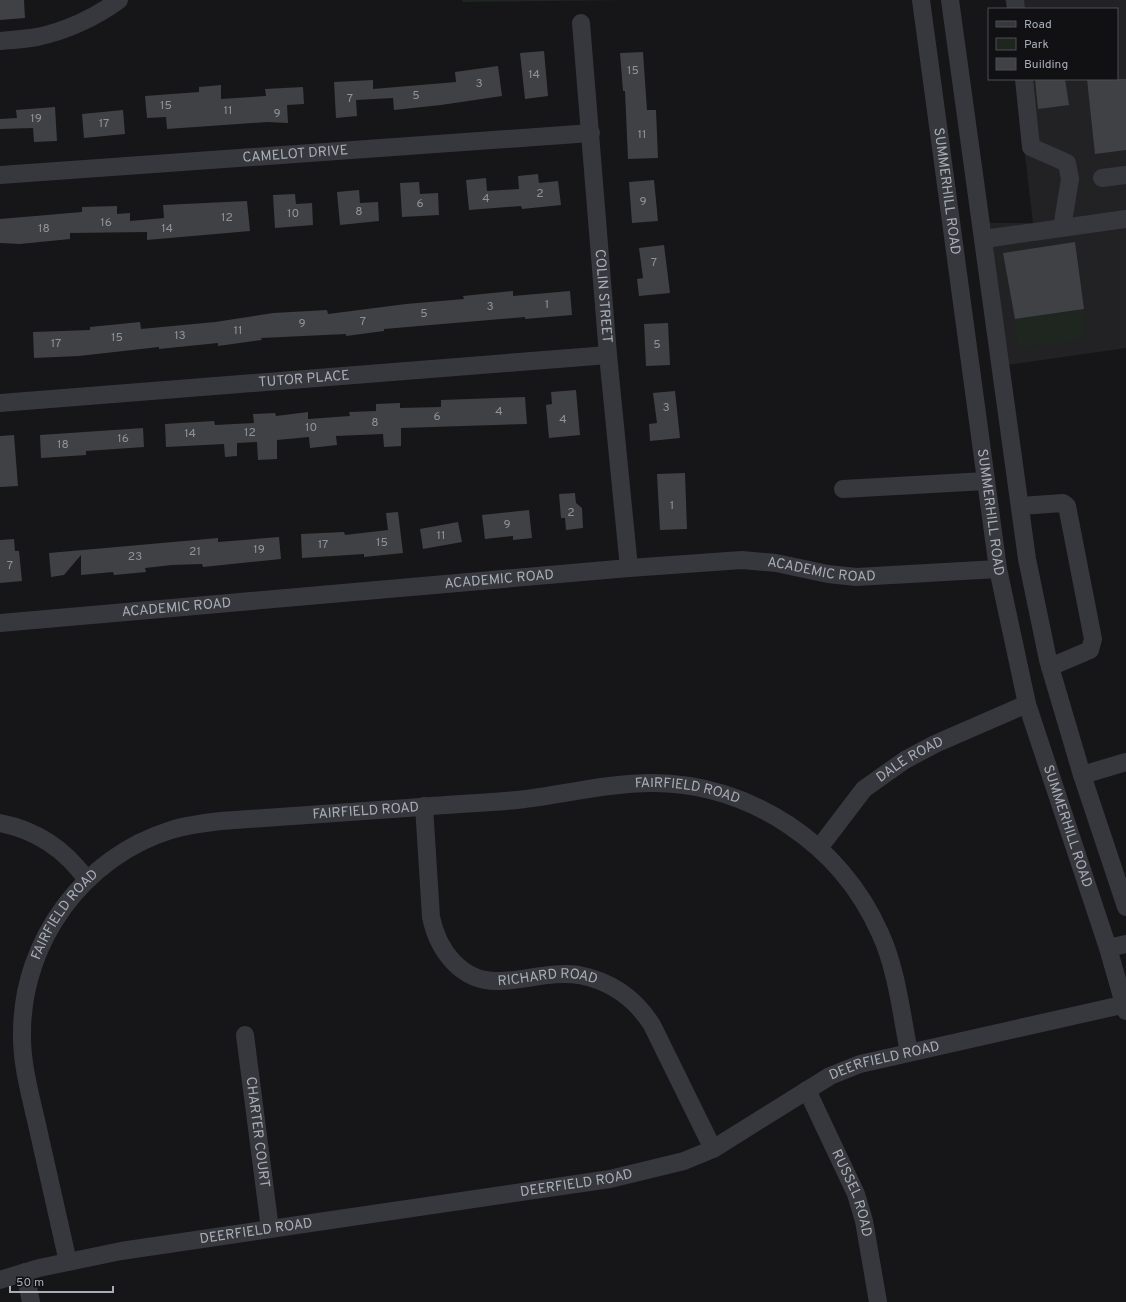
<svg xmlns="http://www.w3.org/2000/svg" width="1126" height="1302" font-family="Overpass,sans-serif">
<rect width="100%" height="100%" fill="#161618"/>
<path fill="#222225" d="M1005 0H1126V348L1008 365 990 223H1033L1016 79H1117V9H1007Z"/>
<g fill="#1e261f">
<path d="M462 0H629L463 2Z"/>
<path d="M1084 309 1087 332 1080 341 1018 348 1015 319Z"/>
</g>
<g fill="#404145">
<path d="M0 0H24L25 18 0 20Z"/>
<path d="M544 51 548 96 525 99 520 53Z"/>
<path d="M643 52 647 110H656L658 158 628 159 625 91H623L620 53Z"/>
<path d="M498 66 502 96 441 105 394 110 393 98 356 100 357 116 336 118 334 82 373 80V89L456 82 455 72Z"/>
<path d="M1035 79H1065L1069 105 1038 109Z"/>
<path d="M1087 79H1126V150L1095 154Z"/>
<path d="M221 85V99L266 96 265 89 303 87 304 104 287 105 288 123 267 122 167 129 166 117 147 118 145 96 199 92V87Z"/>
<path d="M55 107 57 141 34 142 33 128 0 129V119L17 118 16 110Z"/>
<path d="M123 110 125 134 84 138 82 114Z"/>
<path d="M538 174 539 183 558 181 561 205 522 209 521 206 469 210 466 180 486 178 487 191 519 189 518 176Z"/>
<path d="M654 180 658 221 632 223 629 182Z"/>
<path d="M419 182 420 194 438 193 439 215 402 217 400 183Z"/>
<path d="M359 190 360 203 378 202 379 221 340 225 337 192Z"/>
<path d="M295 194 296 204 312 203 313 225 275 228 273 195Z"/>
<path d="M247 201 250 231 147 240V232L70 233V239L20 244 0 243V219L82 212V207L117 206V214L130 213V221L164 218 163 205Z"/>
<path d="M1075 242 1084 309 1015 319 1003 253Z"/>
<path d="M664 245 670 293 639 296 637 279 643 278 639 248Z"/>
<path d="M513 291V296L570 291 572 315 525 319V317L384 329V331L346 336V334L261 338 262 340 218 346V343L159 349V347L79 356 34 358 33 332 90 330V327L140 322 141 329 215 322 273 313 327 310 328 314 406 304 464 299 463 296Z"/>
<path d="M668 323 670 365 646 366 644 324Z"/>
<path d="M576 390 580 435 549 438 546 405 552 404 551 392Z"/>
<path d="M675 391 680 438 650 441 649 424 657 423 653 393Z"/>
<path d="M525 397 527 424 401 428V446L384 447 383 434 336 436 337 445 310 448 309 437 277 440V459L258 460 257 442 237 443V456L225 457 224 444 166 447 165 424 214 421 215 425 254 423 253 414 275 413 276 416 308 412V419L350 416 349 412 376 411V404L400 403V408L441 407V400Z"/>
<path d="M143 428 144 447 86 451V455L41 458 40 435Z"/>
<path d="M14 435 18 486 0 487V436Z"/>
<path d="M685 473 687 529 660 530 657 474Z"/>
<path d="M575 493 576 503 582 508 583 528 566 530 565 518H561L559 494Z"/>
<path d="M529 510 532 538 513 540V536L485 539 482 515Z"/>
<path d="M398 512 403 553 364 557V554L302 558 301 534 344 532 345 535 388 530 386 513Z"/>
<path d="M458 522 462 542 423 549 420 529Z"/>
<path d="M279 537 281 559 203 567 202 564 172 565 145 568 146 572 114 575 113 572 81 575V555L64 575 51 577 49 553 218 538V542Z"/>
<path d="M14 539 15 551H19L22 581 0 583V540Z"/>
</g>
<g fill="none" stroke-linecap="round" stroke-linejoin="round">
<g stroke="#37383d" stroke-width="18">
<path id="s1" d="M921 0 998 569 1027 704 1108 948 1126 1011"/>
<path d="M950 0 1027 559 1048 660 1082 775 1126 907"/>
<path d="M1015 0 1016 9"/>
<path id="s2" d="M581 23 608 355 629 568"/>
<path d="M0 41C12 40 25 39 37 37 66 31 96 17 119 0"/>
<path d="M1024 79 1031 147 1067 163 1070 179 1062 228"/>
<path id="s3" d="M0 175 591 133"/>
<path d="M1102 178 1126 175"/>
<path d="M984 239 1126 219"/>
<path id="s4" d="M0 403 608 355"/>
<path d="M843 489 986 481"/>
<path d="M1020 506 1063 503 1067 506 1093 639 1090 650 1050 667"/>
<path id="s5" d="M0 623 629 568 742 560 776 563 828 574 856 577 998 569"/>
<path d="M1082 775 1126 762"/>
<path id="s6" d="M424 806 431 917C438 951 462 983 500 981 526 980 554 971 579 975 610 981 635 998 652 1025L713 1149"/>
<path d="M0 823C37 830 65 849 87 880"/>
<path id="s7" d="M819 848 864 789 905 760 935 744 1027 704"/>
<path d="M1108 948 1126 944"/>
<path id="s8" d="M245 1035 270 1229"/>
<path id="s9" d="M807 1090 856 1194 864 1221 878 1302"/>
<path id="s10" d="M68 1262C58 1218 48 1173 38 1129 31 1097 21 1064 22 1031 23 940 84 857 171 830 187 825 204 823 221 821 288 816 354 812 420 807 452 804 485 803 517 800 562 795 607 783 652 783 750 783 841 844 880 933 897 970 901 1012 909 1052"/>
<path d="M25 1272 31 1302"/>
<path id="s11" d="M0 1280 39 1268 121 1251 610 1179 684 1161 713 1149 830 1076 860 1064 1126 1004"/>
</g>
</g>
<g text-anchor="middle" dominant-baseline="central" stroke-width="3.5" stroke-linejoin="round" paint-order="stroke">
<g font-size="12" fill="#8e929b">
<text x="633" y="71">15</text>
<text x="534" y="75">14</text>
<text x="479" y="84">3</text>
<text x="416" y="96">5</text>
<text x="350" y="99">7</text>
<text x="166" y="106">15</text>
<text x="228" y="111">11</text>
<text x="277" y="114">9</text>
<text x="36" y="119">19</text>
<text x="104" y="124">17</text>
<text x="642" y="135">11</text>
<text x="540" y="194">2</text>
<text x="486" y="199">4</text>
<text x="643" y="202">9</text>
<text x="420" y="204">6</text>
<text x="359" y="212">8</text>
<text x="293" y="214">10</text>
<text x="227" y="218">12</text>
<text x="106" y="223">16</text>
<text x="44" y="229">18</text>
<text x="167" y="229">14</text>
<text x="654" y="263">7</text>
<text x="547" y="305">1</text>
<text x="490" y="307">3</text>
<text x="424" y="314">5</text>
<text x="363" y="322">7</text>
<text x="302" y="324">9</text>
<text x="238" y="331">11</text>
<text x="180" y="336">13</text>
<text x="117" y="338">15</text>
<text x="56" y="344">17</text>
<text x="657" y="345">5</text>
<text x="666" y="408">3</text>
<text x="499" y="412">4</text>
<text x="437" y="417">6</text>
<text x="563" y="420">4</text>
<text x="375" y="423">8</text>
<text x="311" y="428">10</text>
<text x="250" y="433">12</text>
<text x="190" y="434">14</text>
<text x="123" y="439">16</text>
<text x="63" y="445">18</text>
<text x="672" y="506">1</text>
<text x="571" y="513">2</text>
<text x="507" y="525">9</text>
<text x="441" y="536">11</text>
<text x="382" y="543">15</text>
<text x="323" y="545">17</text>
<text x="259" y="550">19</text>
<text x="195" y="552">21</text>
<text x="135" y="557">23</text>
<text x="10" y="566">7</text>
</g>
<g font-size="14" fill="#a8adb8" stroke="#111113">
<text stroke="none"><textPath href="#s3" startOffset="296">CAMELOT DRIVE</textPath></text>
<text stroke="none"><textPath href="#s1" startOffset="193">SUMMERHILL ROAD</textPath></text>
<text stroke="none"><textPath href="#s2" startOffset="274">COLIN STREET</textPath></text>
<text stroke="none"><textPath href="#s4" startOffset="305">TUTOR PLACE</textPath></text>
<text stroke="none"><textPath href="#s1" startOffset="517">SUMMERHILL ROAD</textPath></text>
<text stroke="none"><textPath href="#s5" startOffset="825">ACADEMIC ROAD</textPath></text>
<text stroke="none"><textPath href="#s5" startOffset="501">ACADEMIC ROAD</textPath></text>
<text stroke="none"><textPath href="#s5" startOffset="177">ACADEMIC ROAD</textPath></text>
<text stroke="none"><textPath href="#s7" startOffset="129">DALE ROAD</textPath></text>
<text stroke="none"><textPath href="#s10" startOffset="1023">FAIRFIELD ROAD</textPath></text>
<text stroke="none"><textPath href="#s10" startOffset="699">FAIRFIELD ROAD</textPath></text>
<text stroke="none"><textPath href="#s1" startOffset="841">SUMMERHILL ROAD</textPath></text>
<text stroke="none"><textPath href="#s10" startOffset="363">FAIRFIELD ROAD</textPath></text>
<text stroke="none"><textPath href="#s6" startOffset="262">RICHARD ROAD</textPath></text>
<text stroke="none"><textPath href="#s11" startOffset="921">DEERFIELD ROAD</textPath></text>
<text stroke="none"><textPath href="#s8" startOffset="98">CHARTER COURT</textPath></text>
<text stroke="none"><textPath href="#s11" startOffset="585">DEERFIELD ROAD</textPath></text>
<text stroke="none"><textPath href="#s9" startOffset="113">RUSSEL ROAD</textPath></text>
<text stroke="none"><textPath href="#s11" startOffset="261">DEERFIELD ROAD</textPath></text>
</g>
</g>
<rect x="988" y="8" width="130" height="72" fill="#111113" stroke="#4d4f55"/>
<rect x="996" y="21" width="20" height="6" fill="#37383d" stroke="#4d4f55"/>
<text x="1024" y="28" font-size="12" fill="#a8adb8">Road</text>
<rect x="996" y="38" width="20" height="12" fill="#1e261f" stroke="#4d4f55"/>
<text x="1024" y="48" font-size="12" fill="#a8adb8">Park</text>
<rect x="996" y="58" width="20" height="12" fill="#404145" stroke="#4d4f55"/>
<text x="1024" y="68" font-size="12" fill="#a8adb8">Building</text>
<path d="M10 1286v6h103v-6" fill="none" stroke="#a8adb8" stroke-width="2"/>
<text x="16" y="1286" font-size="12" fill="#a8adb8" stroke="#111113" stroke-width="3" paint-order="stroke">50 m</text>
</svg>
